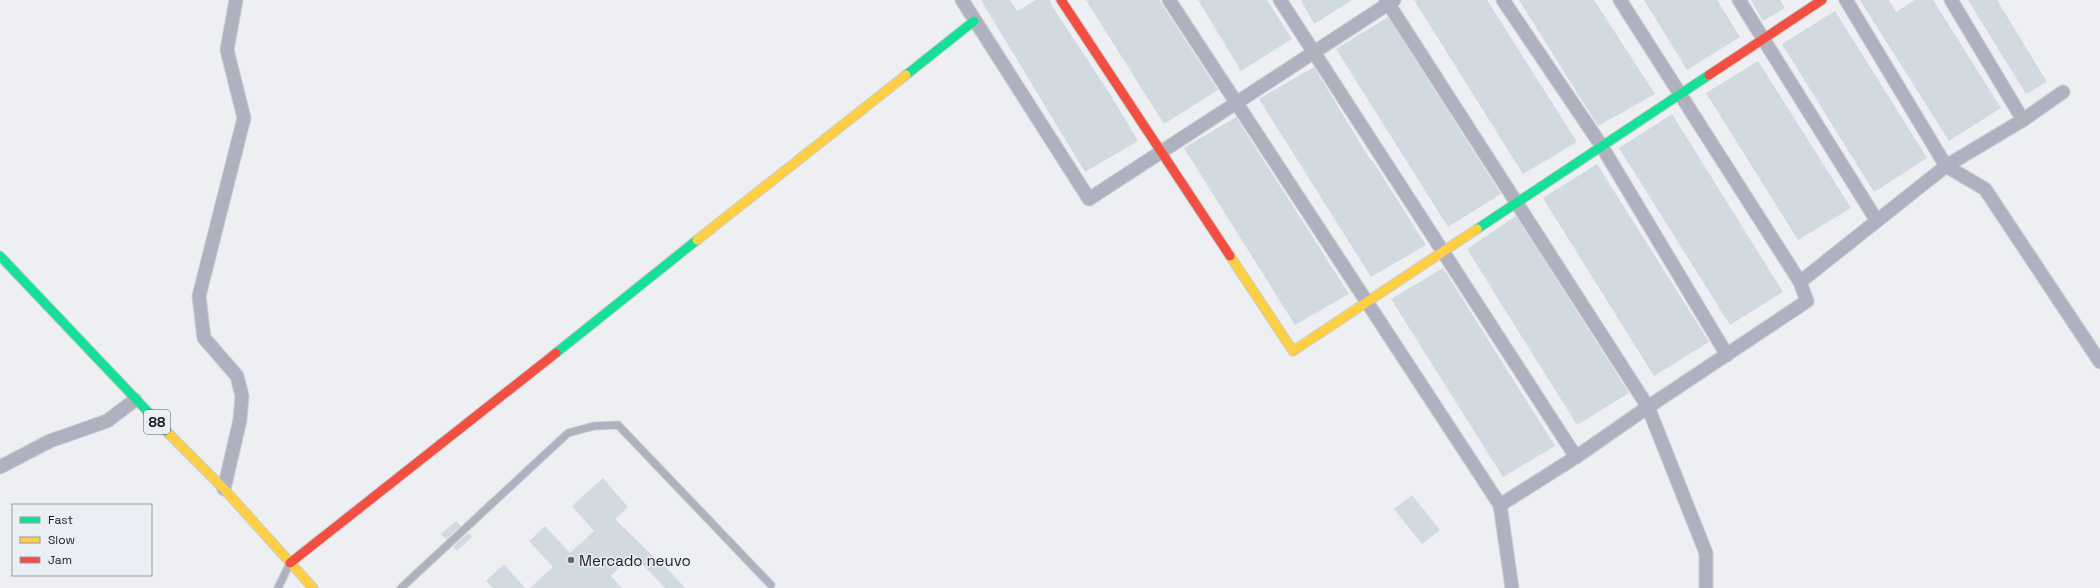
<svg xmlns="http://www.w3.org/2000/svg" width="2100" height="588" font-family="'Space Grotesk',sans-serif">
<rect width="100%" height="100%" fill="#edeff2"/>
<g fill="#d1dae1">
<path d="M981 0H1010L1017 11 1036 0H1050L1052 6 1110 94 1138 141 1085 172Z"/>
<path d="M1086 0H1159L1218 90 1164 124Z"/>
<path d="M1198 0H1267L1292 39 1241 71Z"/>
<path d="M1301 0H1352L1314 24Z"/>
<path d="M1414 0H1487L1577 142 1523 174Z"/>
<path d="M1519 0H1594L1655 94 1598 126Z"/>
<path d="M1644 0H1717L1740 37 1687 70Z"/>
<path d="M1751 0H1780L1785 8 1763 21Z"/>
<path d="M1860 0H1889L1896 12 1915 0H1933L2001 108 1949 141Z"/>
<path d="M1968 0H1997L2047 82 2026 94Z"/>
<path d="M1835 11 1927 158 1874 192 1782 44Z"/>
<path d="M1388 17 1501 194 1448 227 1336 49Z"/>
<path d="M1758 61 1851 208 1798 240 1706 93Z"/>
<path d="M1314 67 1371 161 1372 160 1426 245 1371 277 1259 99Z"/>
<path d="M1672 114 1783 292 1730 325 1619 148Z"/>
<path d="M1236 117 1349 294 1295 325 1184 148Z"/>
<path d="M1597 164 1709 342 1654 376 1543 198Z"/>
<path d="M1516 216 1629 393 1577 425 1467 249Z"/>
<path d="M1443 268 1555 446 1503 477 1391 299Z"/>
<path d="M603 478 628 507 615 519 665 568 666 567 685 588H665L633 554 611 576 622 588H530L553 567 529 541 545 526 570 553 594 531 572 506Z"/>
<path d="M1412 495 1440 530 1422 544 1394 509Z"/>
<path d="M456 521 461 526 446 539 441 534Z"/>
<path d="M468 533 472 537 457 551 453 547Z"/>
<path d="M504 564 525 588H493L486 581Z"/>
</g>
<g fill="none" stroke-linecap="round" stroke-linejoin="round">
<defs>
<g id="lane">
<path d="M278 588 289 565"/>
<path d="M401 588 568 433 594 426 618 425 771 585"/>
</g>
<g id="street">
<path d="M962 0 1089 199 1394 0"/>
<path d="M1169 0 1500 505 1512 588"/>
<path d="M1280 0 1576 457"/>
<path d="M1386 0 1648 407 1706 553V588"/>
<path d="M1503 0 1601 145 1727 355"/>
<path d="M1620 0 1800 282"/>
<path d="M1739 0 1877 221"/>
<path d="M1846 0 1946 166 1985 189 2100 362"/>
<path d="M1951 0 2023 120"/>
<path d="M0 467 50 441 107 421 135 400"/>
<path d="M224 489 240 420 242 396 237 376 204 338 199 296 244 118 227 50 236 0"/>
<path d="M1500 505 1576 457 1648 407 1807 301 1800 282 1946 166 2023 120 2063 92"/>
</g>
<g id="fast">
<path d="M906 75 974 21"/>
<path d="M1477 229 1709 75"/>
<path d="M0 256 170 435"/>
<path d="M556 353 697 240"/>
</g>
<g id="slow">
<path d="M697 240 906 75"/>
<path d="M1230 256 1293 351 1477 229"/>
<path d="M170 435 224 489 313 588"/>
</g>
<g id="jam">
<path d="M1061 0 1230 256"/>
<path d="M1709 75 1822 0"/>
<path d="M290 563 556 353"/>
</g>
</defs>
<use href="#lane" stroke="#cccdcf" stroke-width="9"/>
<use href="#street" stroke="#cccdcf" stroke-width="15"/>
<use href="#fast" stroke="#cccdcf" stroke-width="11"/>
<use href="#slow" stroke="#cccdcf" stroke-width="11"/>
<use href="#jam" stroke="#cccdcf" stroke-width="11"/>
<use href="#lane" stroke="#b0b1c0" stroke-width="7"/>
<use href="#street" stroke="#b0b1c0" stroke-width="13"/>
<use href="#fast" stroke="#16e098" stroke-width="9"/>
<use href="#slow" stroke="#ffcf43" stroke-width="9"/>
<use href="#jam" stroke="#f24e42" stroke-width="9"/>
</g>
<circle fill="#646669" stroke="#eaeef5" stroke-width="1.5" cx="571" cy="560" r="4"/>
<g text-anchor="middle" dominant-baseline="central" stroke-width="3" stroke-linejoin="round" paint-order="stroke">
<rect fill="#eaeef5" stroke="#595b5f" stroke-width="1" x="144" y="410" width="26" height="24" rx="3"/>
<g font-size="14" font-weight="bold" fill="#1b1c1f">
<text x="157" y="422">88</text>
</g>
<g font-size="15" fill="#1b1c1f" stroke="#eaeef5" text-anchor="start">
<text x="579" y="560">Mercado neuvo</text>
</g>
</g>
<rect x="12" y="504" width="140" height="72" fill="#eaeef5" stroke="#979a9f"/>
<rect x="20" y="517" width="20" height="6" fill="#16e098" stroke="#979a9f"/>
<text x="48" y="524" font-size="12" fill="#1b1c1f">Fast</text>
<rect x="20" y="537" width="20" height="6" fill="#ffcf43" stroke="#979a9f"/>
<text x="48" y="544" font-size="12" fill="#1b1c1f">Slow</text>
<rect x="20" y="557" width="20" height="6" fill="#f24e42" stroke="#979a9f"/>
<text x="48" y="564" font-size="12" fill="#1b1c1f">Jam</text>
</svg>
